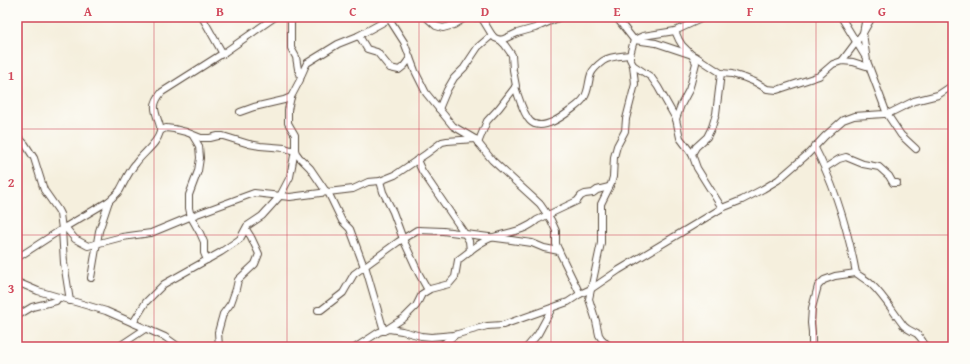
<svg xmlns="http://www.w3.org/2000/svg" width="970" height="364" font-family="'Gentium Book Plus',serif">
<rect width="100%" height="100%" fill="#fdfcf7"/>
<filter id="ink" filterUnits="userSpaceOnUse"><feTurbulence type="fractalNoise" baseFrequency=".025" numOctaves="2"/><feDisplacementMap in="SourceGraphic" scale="8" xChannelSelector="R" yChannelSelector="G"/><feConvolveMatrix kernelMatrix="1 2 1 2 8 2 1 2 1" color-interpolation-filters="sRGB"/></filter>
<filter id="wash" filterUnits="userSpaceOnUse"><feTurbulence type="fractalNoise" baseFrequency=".012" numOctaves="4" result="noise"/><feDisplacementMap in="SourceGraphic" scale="16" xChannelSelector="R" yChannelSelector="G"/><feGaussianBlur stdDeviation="0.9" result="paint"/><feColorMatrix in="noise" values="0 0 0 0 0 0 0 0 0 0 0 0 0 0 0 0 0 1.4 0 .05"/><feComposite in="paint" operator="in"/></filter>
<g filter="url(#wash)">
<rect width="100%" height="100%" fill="#f5efdd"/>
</g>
<g filter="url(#ink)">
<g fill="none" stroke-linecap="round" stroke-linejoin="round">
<defs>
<g id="minor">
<path d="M202 17 223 54"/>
<path d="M291 17V48L296 57 298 69 301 76"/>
<path d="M388 17 404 42 415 71 426 93 453 126 475 139 492 160 540 204 551 220 556 231V244L559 251 580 294"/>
<path d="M426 17 436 26 443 28 454 25 465 18 481 17 492 35 495 38 500 40 504 39 517 33 535 28 560 17"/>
<path d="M616 17 634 40 656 43 695 56 721 73 732 74 745 78 755 82 767 89 777 90 819 76 833 64 842 61 853 62 869 67"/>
<path d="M841 17 866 58"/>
<path d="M872 17 863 33 867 61 887 114 901 135 916 149"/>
<path d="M389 19 358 36 338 44 307 63 305 67 301 76 300 80 291 97 288 110V123L295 135V150L296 153 299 157 310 168 325 190 328 192 342 221 350 229 363 264 366 269 384 331 404 318 416 306 422 294 430 289 449 284 455 277 458 260C468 253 479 242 491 238 507 232 524 232 537 220L577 201 581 196 585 194 593 193 597 190 609 187"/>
<path d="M675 31 679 40 682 45 692 55 696 63 691 83 689 90 681 105 676 119"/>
<path d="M358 36 361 39 367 49 377 52 390 68 399 70 404 66 410 58"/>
<path d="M842 61 863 33 866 17"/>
<path d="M633 65 651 77 658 87 676 119 680 138 692 154 697 168 722 208"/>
<path d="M515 87C519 97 523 114 530 121 541 132 562 117 571 110 576 106 581 103 584 98 589 91 588 82 591 74 593 69 599 64 603 61 610 56 622 56 630 55"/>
<path d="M439 109 447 90 454 78 464 68 478 47 492 35"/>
<path d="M240 112 254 107 284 100 291 97"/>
<path d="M17 136 25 144 34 158 44 190 58 210 60 214 62 229 64 263 70 301"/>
<path d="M193 136 199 146 200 158 198 171 189 195V208L191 217 200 233 204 242V253L207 260"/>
<path d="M478 143 487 121 499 108 516 86 513 70 512 55 505 45 500 40"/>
<path d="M814 146C835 186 848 230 856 273 861 277 867 280 871 284 884 296 893 312 904 326 908 330 912 331 917 334 920 337 924 342 925 347"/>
<path d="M692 154 696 147 707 137 712 127 716 114 721 73"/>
<path d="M417 160 422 171 465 234 469 241 470 251"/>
<path d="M825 168 839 159 846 157 863 164 879 167 889 176 893 183H897"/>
<path d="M380 181 383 192 393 212 403 239 419 274 428 290"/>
<path d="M65 227 75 239 88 246 122 237 151 233 197 214 254 193 290 197 328 192 353 189 368 182 380 181 395 175 426 154 442 142 447 141 475 139"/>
<path d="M17 258 62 229 109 201C113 197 117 194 120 190 125 181 129 171 136 163 143 153 157 144 160 132 161 129 160 126 159 123 154 109 152 104 162 92L225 52 275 17"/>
<path d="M91 278 99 231 109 201"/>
<path d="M17 282 38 291 106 311 165 337 179 347"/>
<path d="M318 310H321L343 293 354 274 398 242 417 230 443 231 504 239 532 243 544 248 559 251"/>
<path d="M17 316 32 307 56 301 59 297"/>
<path d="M133 323 146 302 164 284 221 252 240 239 247 226 262 216 280 196 290 177 295 150H291L285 148 260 146 249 144 223 136H218L210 138H201L186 132 174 129 166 128 160 131"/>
<path d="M118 347 145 329"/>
<path d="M219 347 218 332 223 314 231 303 236 289 238 280 255 264 259 254 251 237 246 229"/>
<path d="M356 347 379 332 389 329 402 331 421 336 431 337 454 335 487 326 503 325 568 302 580 294 591 289 619 270 722 208 742 200 763 189 778 180 808 154 825 136 843 120 854 116 884 114 890 113 914 101 938 95 953 85"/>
<path d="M439 347 454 336"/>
<path d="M527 347 538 334 552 308"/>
<path d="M610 347 601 338 599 335 596 321 589 299 601 243V204L611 184 613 177 614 157 617 146 625 131 626 119 635 84 633 65 630 59V55L634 40 643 36 675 31 705 17"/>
<path d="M812 347V332L811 323 812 308 818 286 824 280 835 276 856 273"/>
</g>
</defs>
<use href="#minor" stroke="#57483b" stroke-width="8"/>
<use href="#minor" stroke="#fff" stroke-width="6"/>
</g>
</g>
<path fill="none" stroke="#d1495b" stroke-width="1" stroke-opacity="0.55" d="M154 17V347M287 17V347M419 17V347M551 17V347M683 17V347M816 17V347M17 129H953M17 235H953"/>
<rect width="970" height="364" fill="none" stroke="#fdfcf7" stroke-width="44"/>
<rect x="22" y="22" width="926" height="320" fill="none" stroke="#d1495b" stroke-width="1.5"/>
<g font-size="13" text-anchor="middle" font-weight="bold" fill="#d1495b">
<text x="88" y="16">A</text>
<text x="220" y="16">B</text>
<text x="353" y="16">C</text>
<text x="485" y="16">D</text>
<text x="617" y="16">E</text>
<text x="750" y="16">F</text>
<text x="882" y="16">G</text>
<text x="11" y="80">1</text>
<text x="11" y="187">2</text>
<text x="11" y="293">3</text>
</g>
</svg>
